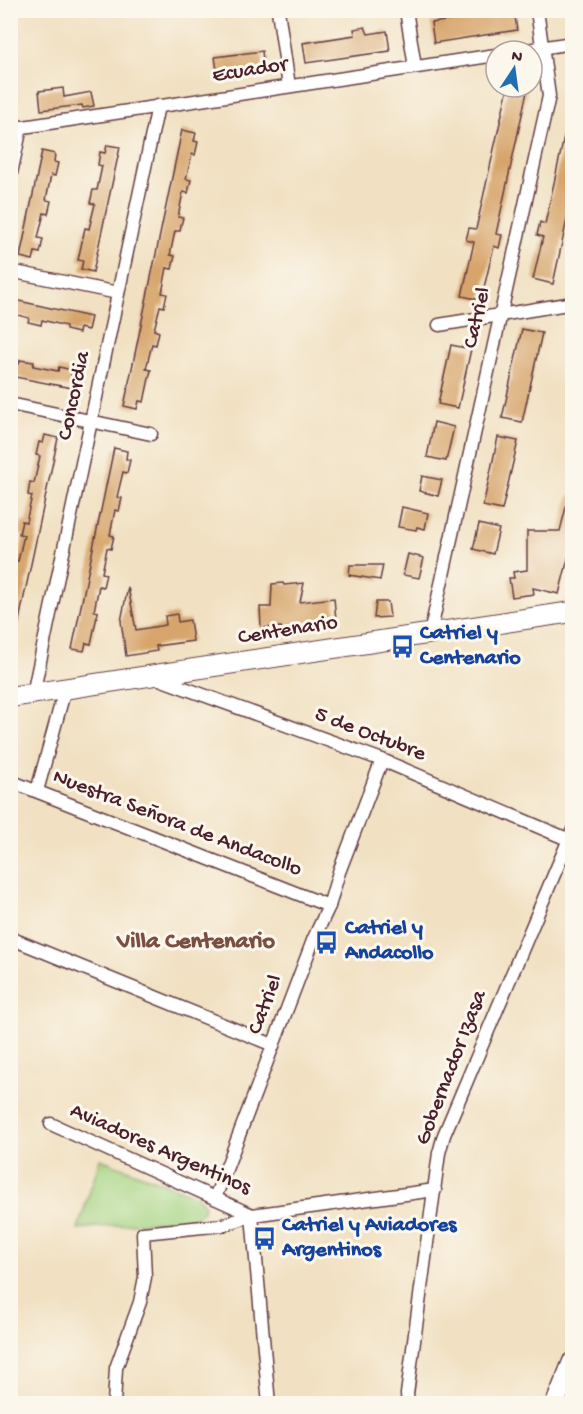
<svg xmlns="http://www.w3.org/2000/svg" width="583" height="1414" font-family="'Gochi Hand',sans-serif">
<rect width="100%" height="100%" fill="#fbf7ec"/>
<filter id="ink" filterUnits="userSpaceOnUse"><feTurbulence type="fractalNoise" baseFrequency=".0167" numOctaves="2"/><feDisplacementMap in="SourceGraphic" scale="12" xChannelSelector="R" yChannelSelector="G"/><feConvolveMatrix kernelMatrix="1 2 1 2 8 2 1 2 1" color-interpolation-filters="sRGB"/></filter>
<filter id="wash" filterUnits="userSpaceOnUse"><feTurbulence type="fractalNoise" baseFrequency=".008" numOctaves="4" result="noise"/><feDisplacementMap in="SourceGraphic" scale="24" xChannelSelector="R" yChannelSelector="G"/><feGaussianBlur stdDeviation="1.35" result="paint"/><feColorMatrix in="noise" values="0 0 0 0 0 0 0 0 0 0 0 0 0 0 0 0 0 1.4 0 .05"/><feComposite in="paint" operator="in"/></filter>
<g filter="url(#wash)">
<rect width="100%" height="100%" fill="#f1e0c1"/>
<path fill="#a4d483" stroke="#777a57" stroke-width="1.5" d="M100 1159 197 1196 204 1204C204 1212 201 1215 194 1218L78 1229Z"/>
<g id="blocks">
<g fill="#d7a56c">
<path d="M493 10H501L502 12 514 10 517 30 434 43 431 23 482 16V12Z"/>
<path d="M365 27 368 34 387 31 390 51 306 63 303 43 355 35 354 29Z"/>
<path d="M262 51 264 69 218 77 215 57Z"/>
<path d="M508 87H528L496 234 502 235 499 248 494 246 481 300 462 296 474 242 466 240 469 228 476 229Z"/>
<path d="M63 88 64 97 91 92 94 106 83 108 82 105 41 110 39 91Z"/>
<path d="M568 119H573V192L553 284 533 279 543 237 537 235 540 222 545 224Z"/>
<path d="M182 130 196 133 194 141 198 142 195 155 192 154 186 179 191 180 188 193 183 192 178 217 183 218 181 225 180 231H175L170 255 175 256 172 269 167 268 162 293 167 294 164 307 160 306 154 330 159 332 156 345 152 344 146 369 151 370 148 383 144 402 139 401 137 409 124 406Z"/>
<path d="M107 145 120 147 93 272 81 269 83 261 78 260 85 228 89 229 95 204 90 203 93 190H97L102 166 98 165 100 152 105 153Z"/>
<path d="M42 151 55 154 54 162 58 163 55 176 51 175 46 200 51 201 48 214 44 213 38 238 43 239 40 253 35 252 33 260 20 257Z"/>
<path d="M10 299 91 317 88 330 80 328 79 333 66 330V326L42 320 41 325 28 322 29 318 10 313Z"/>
<path d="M522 329 542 333 522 422 502 418Z"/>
<path d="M451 345 471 349 458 408 438 404Z"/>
<path d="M20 360 34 362 33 366 58 371 59 367 72 370 71 374 79 376 77 389 10 376V362L19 364Z"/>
<path d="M434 422 454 427 446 461 427 457Z"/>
<path d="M45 435 58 438 15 639H10V597L15 575 10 573 13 560 18 561 24 535 19 534 22 521 26 522 32 496 28 495 30 482 34 483 40 456 36 455 39 442 43 443Z"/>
<path d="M498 437 518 441 502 510 483 506Z"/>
<path d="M114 448 127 451 126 459 130 460 127 473 123 472 117 497 122 498 119 511 115 510 110 535 114 536 111 549 107 548 102 573 106 574 103 587 99 586 94 611 98 612 95 625 91 644 86 643 84 651 72 649Z"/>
<path d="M422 476 442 480 438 496 419 491Z"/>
<path d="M569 495H573V539L559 594 533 588 534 594 512 597 509 578H514L513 572 527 570V531H560Z"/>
<path d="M402 507 428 513 425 529 417 527 416 530 398 527Z"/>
<path d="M479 524 499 529 493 554 473 549Z"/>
<path d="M408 554 424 558 419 578 403 575Z"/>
<path d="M350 565H383L380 580 349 575Z"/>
<path d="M283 583 284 585 304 583 300 602 334 598 336 620 305 626V631L300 632V635L282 638 281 627 261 628 260 607H271L272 584Z"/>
<path d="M128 587 136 630 166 625 165 616 177 614 178 622 190 620 193 641 156 646 157 651 126 656 121 621Z"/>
<path d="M376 602H388L390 617 374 618Z"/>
</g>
</g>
</g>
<g filter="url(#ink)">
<use href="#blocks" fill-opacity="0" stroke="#633c42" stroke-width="1.5"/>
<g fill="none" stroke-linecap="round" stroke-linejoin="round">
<defs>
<g id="street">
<path d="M278 10 289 86"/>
<path d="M406 10 415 67"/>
<path d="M521 51 572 43"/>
<path d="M10 129 496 55"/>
<path d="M10 178 21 127"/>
<path d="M10 271 118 293"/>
<path d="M439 325 567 304 572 305"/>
<path d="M10 404 151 434"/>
<path d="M430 634 549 96 537 10"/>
<path d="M154 677 382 760 572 841"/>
<path d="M33 694 158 106"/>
<path d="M10 781 329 906"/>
<path d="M37 791 65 689"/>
<path d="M10 938 273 1045"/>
<path d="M51 1124 252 1215 269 1404"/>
<path d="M215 1198 314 938 329 906 339 872 382 760"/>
<path d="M114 1404 116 1368 140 1302 145 1277 143 1233 223 1225 252 1215 435 1190"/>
<path d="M408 1404 407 1394 439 1153 444 1135 572 832"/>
</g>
<path id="secondary" d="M555 1404 572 1362"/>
<path id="primary" d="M10 697 572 612"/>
</defs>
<use href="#street" stroke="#633c42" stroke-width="15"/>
<use href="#secondary" stroke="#633c42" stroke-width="21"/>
<use href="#primary" stroke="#633c42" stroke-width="22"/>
<use href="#street" stroke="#fff" stroke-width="12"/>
<use href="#secondary" stroke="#fff" stroke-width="18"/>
<use href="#primary" stroke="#fff" stroke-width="20"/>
</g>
</g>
<defs>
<symbol id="bus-bare" viewBox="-9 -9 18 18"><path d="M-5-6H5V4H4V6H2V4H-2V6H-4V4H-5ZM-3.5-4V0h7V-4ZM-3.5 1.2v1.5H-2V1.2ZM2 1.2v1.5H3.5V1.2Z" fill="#1a4fb4" stroke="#fbf7ec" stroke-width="2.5" paint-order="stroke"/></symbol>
</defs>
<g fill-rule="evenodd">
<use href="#bus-bare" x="386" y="630" width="33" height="33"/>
<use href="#bus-bare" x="310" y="926" width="33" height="33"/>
<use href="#bus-bare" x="248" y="1222" width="33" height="33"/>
</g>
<g text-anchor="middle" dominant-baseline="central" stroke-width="6" stroke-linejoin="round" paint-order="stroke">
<g font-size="22" fill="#4a1f2b" stroke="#fbf7ec">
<text transform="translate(250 71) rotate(-9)">Ecuador</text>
<text transform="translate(478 318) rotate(-77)">Catriel</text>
<text transform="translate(75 396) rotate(-78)">Concordia</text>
<text transform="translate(288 631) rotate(-9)">Centenario</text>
<text transform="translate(370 735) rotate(21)">5 de Octubre</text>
<text transform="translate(177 824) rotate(21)">Nuestra Señora de Andacollo</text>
<text transform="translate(266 1005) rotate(-69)">Catriel</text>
<text transform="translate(452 1068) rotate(-69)">Gobernador Izasa</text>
<text transform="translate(160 1150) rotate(24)">Aviadores Argentinos</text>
</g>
<g font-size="22" font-weight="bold" fill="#164399" stroke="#fbf7ec" text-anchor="start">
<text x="420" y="634">Catriel y<tspan x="420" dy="25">Centenario</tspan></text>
<text x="345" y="929">Catriel y<tspan x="345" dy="25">Andacollo</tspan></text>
<text x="282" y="1226">Catriel y Aviadores<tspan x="282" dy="25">Argentinos</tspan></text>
</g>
<g font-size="24" font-weight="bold" fill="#7b4e42" stroke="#fbf7ec">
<text x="196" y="942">Villa Centenario</text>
</g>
</g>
<rect width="583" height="1414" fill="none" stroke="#fbf7ec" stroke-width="36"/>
<g transform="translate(514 69) rotate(13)"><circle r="28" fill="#fbf7ec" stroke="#b4a19f" stroke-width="1.5"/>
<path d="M0-4.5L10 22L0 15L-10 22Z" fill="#1f6fb2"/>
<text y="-9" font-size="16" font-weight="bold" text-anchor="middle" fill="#4a1f2b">N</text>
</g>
</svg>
